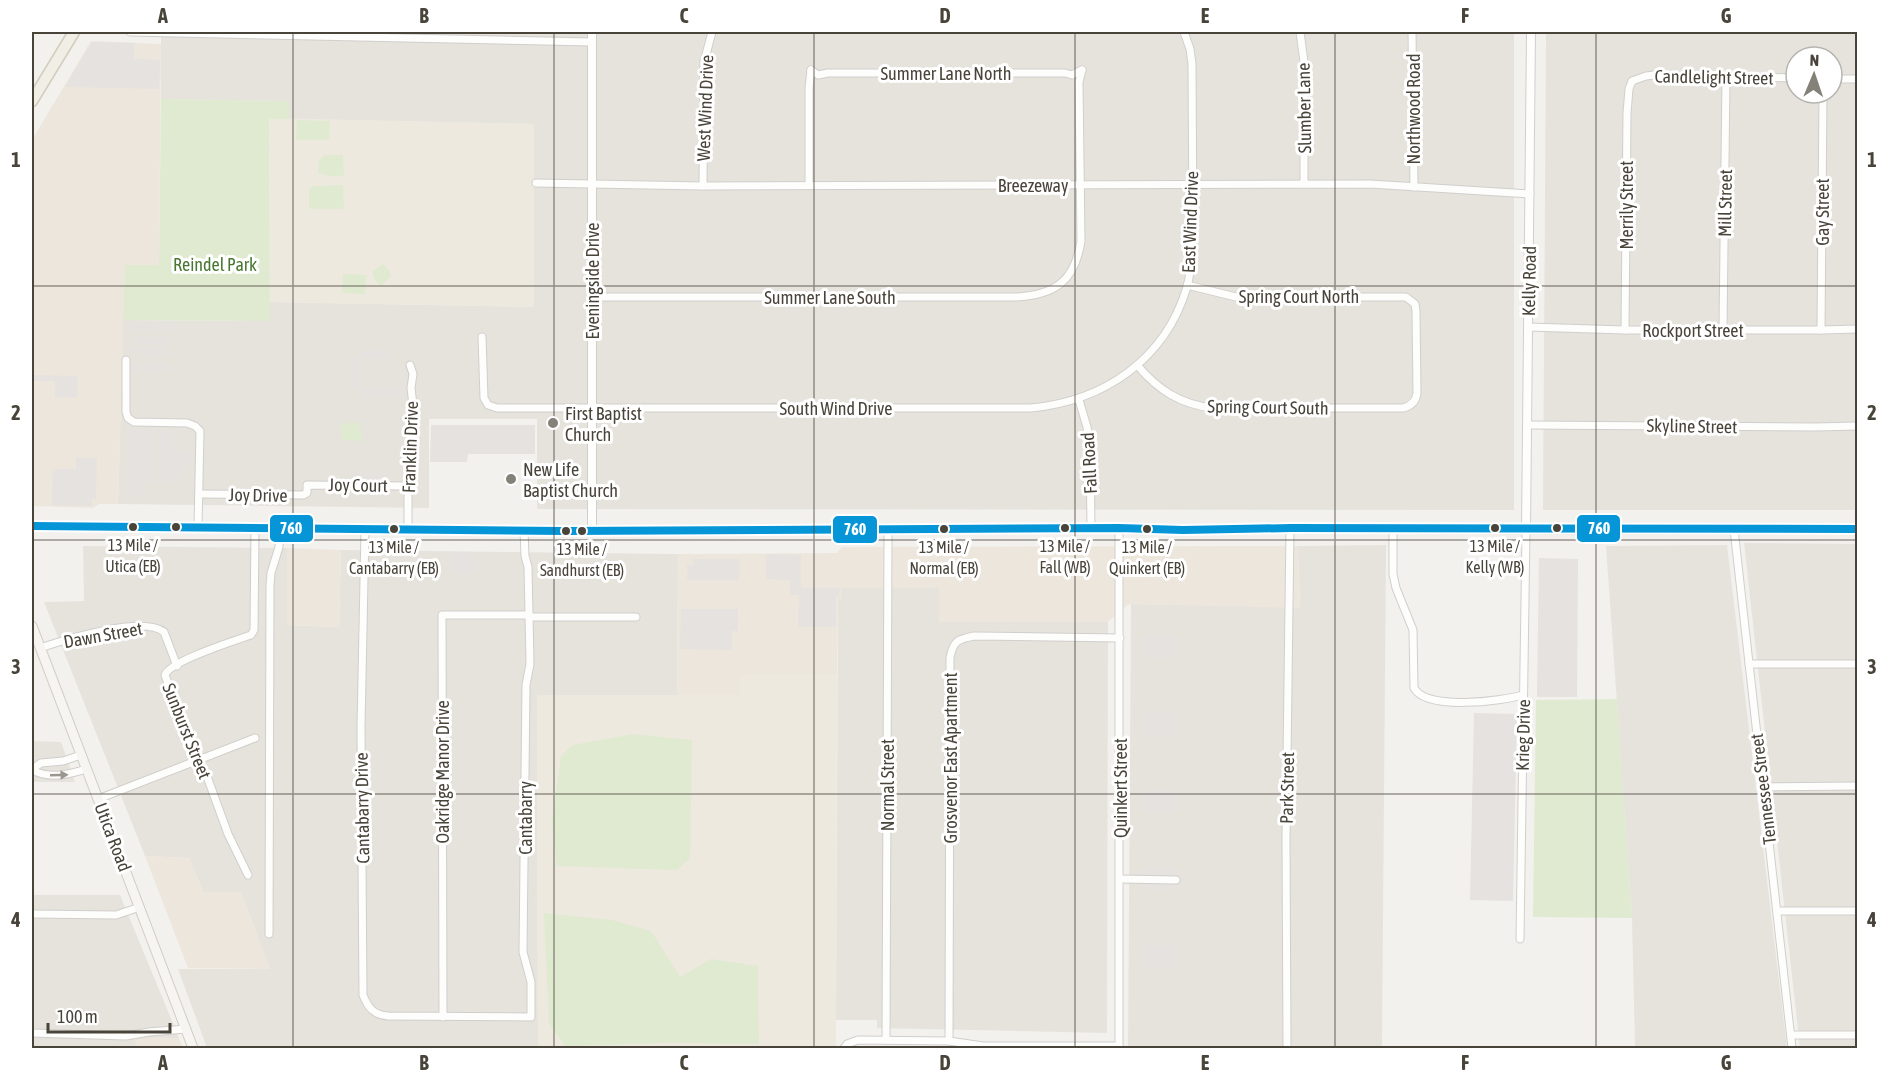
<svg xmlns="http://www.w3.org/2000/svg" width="1889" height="1080" font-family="'Asap Condensed',sans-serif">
<rect width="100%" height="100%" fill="#f3f1ee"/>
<g fill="#e6e3dd" fill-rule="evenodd">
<path d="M161 32H1514V510L537 509V419H429V508L118 504 123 320 269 321 270 302 534 307V124L289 119V101L161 99Z"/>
<path d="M1546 32H1857V510H1543ZM1796 57H1832V93H1796Z"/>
<path d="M1744 543 1857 544V1048H1800Z"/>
<path d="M1386 545 1382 1048H1128L1131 604 1300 607 1298 546Z"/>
<path d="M1727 545 1787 1048H1635L1632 918 1606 546Z"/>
<path d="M83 546 287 548V625L339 627 341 550 678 554 677 696H537L538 1048H207L178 969H270L241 893 203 892 189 858 145 856 44 602 84 601Z"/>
<path d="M842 588H939V622H1108L1107 1033 877 1028V1020H836L838 599Z"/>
<path d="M32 741 61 742 75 782H32Z"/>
<path d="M32 895H120L179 1038 135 1039 138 1048H32Z"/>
</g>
<g fill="#ede6dc">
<path d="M91 41 161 44 159 265H125L118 504H99L93 508 32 506V140Z"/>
<path d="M1298 546 1300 608 1131 604 1126 606 1108 622H939V588H842V599H838L837 674H741V695L677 696 678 554 837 553 842 547Z"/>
<path d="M287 548 341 550 339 627 287 625Z"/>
<path d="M145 856 189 858 203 892H241L270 969 188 968Z"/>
<path d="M179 1038 183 1048H138L134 1039Z"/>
</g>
<g fill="#ede9de">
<path d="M269 118 534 124V307L270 302Z"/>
<path d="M741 674H837L836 1048H538L537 695H740Z"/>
</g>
<g fill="#dfead1">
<path d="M161 99 289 101V119H269L270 321 123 320 125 265H159Z"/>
<path d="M297 120 330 121 329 140H296Z"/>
<path d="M325 155H343L344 176H329L318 173 319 160Z"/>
<path d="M343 185 344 209H313L309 207V190L312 186Z"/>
<path d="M383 264 389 270 391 276 381 286 375 280 372 272Z"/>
<path d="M343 274 366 275 365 294 342 293Z"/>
<path d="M347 423H360L363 441 342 440 340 425Z"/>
<path d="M1617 699 1632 918 1533 917 1536 700Z"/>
<path d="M633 734 692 740 690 858 677 870 557 866 552 822 561 756 573 745Z"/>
<path d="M544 913 612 920 651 931 680 977 711 959 758 966 759 1044 669 1043 565 1046 549 1023Z"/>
</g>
<g fill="#e5e2df">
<path d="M92 42 134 43V59L160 60 159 89 65 87Z"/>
<path d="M130 323H174V330L129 329Z"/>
<path d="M133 337 170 338V345L132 344Z"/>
<path d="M132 348 170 349 169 355 132 354Z"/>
<path d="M362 350 388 351V359L361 358V389L353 388V357H361Z"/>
<path d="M132 364 169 365V371L131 370Z"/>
<path d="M32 375 78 376 77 398 55 397V381H32Z"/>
<rect x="361" y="389" width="44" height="8"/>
<path d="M431 425H535V454H468L467 462H430Z"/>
<path d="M137 429H153L152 484H144V497H127L129 430Z"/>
<path d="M158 430 172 431 171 450 192 451V466H174L175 458H172V468H182L181 483 157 482Z"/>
<path d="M76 458H97L96 499H92V506L52 505 53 469H76Z"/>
<path d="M352 473 388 474V481H352Z"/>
<path d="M452 552 476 553V573H452Z"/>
<path d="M766 554 801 555V588H840L839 597H836V627H798L799 595H790V580L766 579Z"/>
<path d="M1539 558 1578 559 1577 697H1537Z"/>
<path d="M693 559H739V580H687V565H693Z"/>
<path d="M681 609H738V631H732V650L680 649Z"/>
<rect x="1144" y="636" width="33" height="22"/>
<rect x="1144" y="713" width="33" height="22"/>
<path d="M1474 713 1517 714 1513 901 1470 900Z"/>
<rect x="1144" y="790" width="32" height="22"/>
<rect x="1144" y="868" width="32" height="22"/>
<rect x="1144" y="946" width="33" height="22"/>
</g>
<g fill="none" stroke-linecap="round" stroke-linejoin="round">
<defs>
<g id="minor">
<path d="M130 32 592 42"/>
<path d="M1300 32 1304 62V184"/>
<path d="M1412 32 1414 187"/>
<path d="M811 70 818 75 828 73H1065L1072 75 1082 70"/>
<path d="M1832 79H1858"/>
<path d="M536 183 703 186 1370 184 1530 194"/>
<path d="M809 185V88L811 70"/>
<path d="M703 186 704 62 712 32"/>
<path d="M592 297H1016C1055 295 1075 281 1081 241L1079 82 1082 70"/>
<path d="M1528 327 1625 330H1821L1858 329"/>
<path d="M1625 330 1627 113 1629 89 1632 81 1646 76 1654 75 1796 78"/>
<path d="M1723 330 1726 77"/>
<path d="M1821 330 1823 93"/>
<path d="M482 337 484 398 488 405 497 408H1031C1104 401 1165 360 1187 287 1192 269 1192 250 1193 232L1192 64 1190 49 1184 32"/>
<path d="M126 360V412L128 418 134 422 187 423 195 426 200 431 198 528"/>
<path d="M1137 365C1158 390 1180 404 1212 408H1403C1411 406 1416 402 1417 393L1416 311 1415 304 1406 297H1236L1187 285"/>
<path d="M1079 400 1087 427 1090 443 1091 529"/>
<path d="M1527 425 1815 427 1858 426"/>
<path d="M200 494 303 495 307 493V485L408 486"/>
<path d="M1734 529 1792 1048"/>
<path d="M365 530 361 727 363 995C368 1008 374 1015 388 1016L531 1017V982L523 952 526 685 530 664 528 567 525 556 524 531"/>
<path d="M408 530V486L413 456V405L411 388 413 374 410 365"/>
<path d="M1393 530V574L1396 588 1413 630 1414 688C1427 711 1501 701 1523 695"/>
<path d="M529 617H636"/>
<path d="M40 648C64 640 143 615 164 632L177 666"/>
<path d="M1749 664H1858"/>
<path d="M32 769 41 763 63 761 81 755"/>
<path d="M32 770C49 779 68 775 86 769"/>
<path d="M1763 787 1858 786"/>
<path d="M98 799 255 738"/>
<path d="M248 875 228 834 205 771 196 760 165 675C170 661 234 641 251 635L254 630 255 529"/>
<path d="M1120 879 1176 880"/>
<path d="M1777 911H1858"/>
<path d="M32 914 116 915 140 907"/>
<path d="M269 934 270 585 271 573 279 547 280 529"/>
<path d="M1520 939 1526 530"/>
<path d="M443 1017 442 615H529"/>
<path d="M32 1033 126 1036 149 1032 186 1029"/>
<path d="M1791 1035H1858"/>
<path d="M886 1040 888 530"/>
<path d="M949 1041 950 658C953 641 958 639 974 636L1120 638"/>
<path d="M844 1048 847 1044 858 1040 949 1041 983 1046H1119"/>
<path d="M1119 1048V528"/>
<path d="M1287 1048 1286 839 1290 528"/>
</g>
<g id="tertiary">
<path d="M592 32V531"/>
<path d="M1526 530 1531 32"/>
</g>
<g id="secondary">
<path d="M32 526 565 531 1119 528C1176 532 1234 528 1291 528 1480 530 1669 529 1858 529"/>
<path d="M32 626 193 1048"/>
</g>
<path id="primary" d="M32 101 74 32"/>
</defs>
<use href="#minor" stroke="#d1cfcc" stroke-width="9"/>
<use href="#tertiary" stroke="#d1cfcc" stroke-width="10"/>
<use href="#secondary" stroke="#d1cec5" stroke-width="11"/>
<use href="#primary" stroke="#d3cdbd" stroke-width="13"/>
<use href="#minor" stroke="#fdfdfc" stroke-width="7"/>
<use href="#tertiary" stroke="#fdfdfc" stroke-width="8"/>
<use href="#secondary" stroke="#f6f5f1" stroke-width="9"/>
<use href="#primary" stroke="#f1eee6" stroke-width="10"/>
<defs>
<path id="bus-1" d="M32 526 565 531 1119 528 1183 530 1291 528 1858 529"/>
</defs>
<use href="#bus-1" stroke="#fff" stroke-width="12"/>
<use href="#bus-1" stroke="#0696d7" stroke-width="8"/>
</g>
<defs><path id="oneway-solid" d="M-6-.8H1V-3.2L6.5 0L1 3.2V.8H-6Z" transform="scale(1.5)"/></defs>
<use fill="#9a9791" href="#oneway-solid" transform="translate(59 775) rotate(-2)"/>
<path fill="none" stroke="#49443a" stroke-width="1.5" stroke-opacity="0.55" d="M293 32V1048M554 32V1048M814 32V1048M1075 32V1048M1335 32V1048M1596 32V1048M32 286H1858M32 540H1858M32 794H1858"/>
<g fill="#848179" stroke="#fff" stroke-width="2">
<circle cx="553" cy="423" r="6"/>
<circle cx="511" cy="479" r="6"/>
</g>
<g fill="#49443a" stroke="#fff" stroke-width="2">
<circle cx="133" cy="527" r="5"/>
<circle cx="176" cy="527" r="5"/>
<circle cx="1065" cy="528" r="5"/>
<circle cx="1495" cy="528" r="5"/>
<circle cx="1557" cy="528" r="5"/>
<circle cx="394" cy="529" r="5"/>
<circle cx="944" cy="529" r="5"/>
<circle cx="1147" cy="529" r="5"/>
<circle cx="566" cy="531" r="5"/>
<circle cx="582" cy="531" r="5"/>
</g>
<g text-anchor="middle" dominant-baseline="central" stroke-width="6" stroke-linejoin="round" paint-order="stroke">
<g font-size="16" fill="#49443a" stroke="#fff">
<text x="133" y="545">13 Mile /<tspan x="133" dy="21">Utica (EB)</tspan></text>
<text x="1065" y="546">13 Mile /<tspan x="1065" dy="21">Fall (WB)</tspan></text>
<text x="1495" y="546">13 Mile /<tspan x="1495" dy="21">Kelly (WB)</tspan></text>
<text x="394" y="547">13 Mile /<tspan x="394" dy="21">Cantabarry (EB)</tspan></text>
<text x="944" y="547">13 Mile /<tspan x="944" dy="21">Normal (EB)</tspan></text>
<text x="1147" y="547">13 Mile /<tspan x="1147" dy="21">Quinkert (EB)</tspan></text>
<text x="582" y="549">13 Mile /<tspan x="582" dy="21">Sandhurst (EB)</tspan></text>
</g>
<g font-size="18" fill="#49443a" stroke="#fff">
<text x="946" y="73">Summer Lane North</text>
<text transform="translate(1714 77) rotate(1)">Candlelight Street</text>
<text transform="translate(705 108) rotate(-88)">West Wind Drive</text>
<text transform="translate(1304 108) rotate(-91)">Slumber Lane</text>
<text transform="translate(1413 109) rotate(-90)">Northwood Road</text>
<text x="1033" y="185">Breezeway</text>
<text transform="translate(1725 203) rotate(-89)">Mill Street</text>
<text transform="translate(1626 205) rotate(-90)">Merrily Street</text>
<text transform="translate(1822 212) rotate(-90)">Gay Street</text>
<text transform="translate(1190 222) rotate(-88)">East Wind Drive</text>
<text transform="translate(592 281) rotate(-90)">Eveningside Drive</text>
<text transform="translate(1529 281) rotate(-89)">Kelly Road</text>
<text x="1299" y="296">Spring Court North</text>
<text x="830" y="297">Summer Lane South</text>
<text x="1693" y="330">Rockport Street</text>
<text transform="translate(1268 407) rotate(1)">Spring Court South</text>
<text x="836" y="408">South Wind Drive</text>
<text transform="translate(1692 426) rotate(1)">Skyline Street</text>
<text transform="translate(410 447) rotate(-88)">Franklin Drive</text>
<text transform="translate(1089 463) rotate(-93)">Fall Road</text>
<text transform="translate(358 485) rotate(1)">Joy Court</text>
<text transform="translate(258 495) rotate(1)">Joy Drive</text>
<text transform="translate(103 635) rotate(-10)">Dawn Street</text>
<text transform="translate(187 731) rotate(68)">Sunburst Street</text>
<text transform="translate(1523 735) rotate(-89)">Krieg Drive</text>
<text transform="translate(950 758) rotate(-90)">Grosvenor East Apartment</text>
<text transform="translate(442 772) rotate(-90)">Oakridge Manor Drive</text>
<text transform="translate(887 785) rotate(-90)">Normal Street</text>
<text transform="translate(1120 788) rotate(-90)">Quinkert Street</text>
<text transform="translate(1287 788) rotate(-89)">Park Street</text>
<text transform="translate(1763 789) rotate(-97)">Tennessee Street</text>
<text transform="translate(362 808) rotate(-91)">Cantabarry Drive</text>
<text transform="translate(525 818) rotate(-90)">Cantabarry</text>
<text transform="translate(113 837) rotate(69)">Utica Road</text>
</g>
<g font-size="18" fill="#487731" stroke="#fff">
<text x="215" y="264">Reindel Park</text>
</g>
<g font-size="18" fill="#49443a" stroke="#fff" text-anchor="start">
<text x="565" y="413">First Baptist<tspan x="565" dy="21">Church</tspan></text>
<text x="523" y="469">New Life<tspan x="523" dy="21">Baptist Church</tspan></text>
</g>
</g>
<g stroke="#fff" stroke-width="2">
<rect x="269" y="514" width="45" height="29" rx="6" fill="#0696d7"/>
<rect x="1576" y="514" width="45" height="29" rx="6" fill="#0696d7"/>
<rect x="832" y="515" width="46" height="29" rx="6" fill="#0696d7"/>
</g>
<g font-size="16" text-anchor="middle" font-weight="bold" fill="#fff">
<text x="291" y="534">760</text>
<text x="1599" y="534">760</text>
<text x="855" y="535">760</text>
</g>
<rect width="1889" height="1080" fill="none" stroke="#ffffff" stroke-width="66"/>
<g transform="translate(1814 75) rotate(2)"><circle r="28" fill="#ffffff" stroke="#b6b4b0" stroke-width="1.5"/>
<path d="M0-4.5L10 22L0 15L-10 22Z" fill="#848179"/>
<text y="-9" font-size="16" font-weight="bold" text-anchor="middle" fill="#49443a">N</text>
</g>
<path d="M48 1023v9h122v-9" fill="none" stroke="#49443a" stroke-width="3"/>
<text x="57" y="1023" font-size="18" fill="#49443a" stroke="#ffffff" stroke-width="4.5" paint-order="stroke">100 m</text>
<rect x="33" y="33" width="1823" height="1014" fill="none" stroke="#49443a" stroke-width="2"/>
<g font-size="20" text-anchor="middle" font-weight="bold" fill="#49443a">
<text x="163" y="23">A</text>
<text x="424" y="23">B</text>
<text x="684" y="23">C</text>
<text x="945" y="23">D</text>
<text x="1205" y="23">E</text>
<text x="1465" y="23">F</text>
<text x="1726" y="23">G</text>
<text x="16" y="167">1</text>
<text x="1872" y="167">1</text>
<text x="16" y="420">2</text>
<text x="1872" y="420">2</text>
<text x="16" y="674">3</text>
<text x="1872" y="674">3</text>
<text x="16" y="927">4</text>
<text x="1872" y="927">4</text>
<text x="163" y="1070">A</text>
<text x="424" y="1070">B</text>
<text x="684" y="1070">C</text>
<text x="945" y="1070">D</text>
<text x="1205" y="1070">E</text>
<text x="1465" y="1070">F</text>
<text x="1726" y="1070">G</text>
</g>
</svg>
